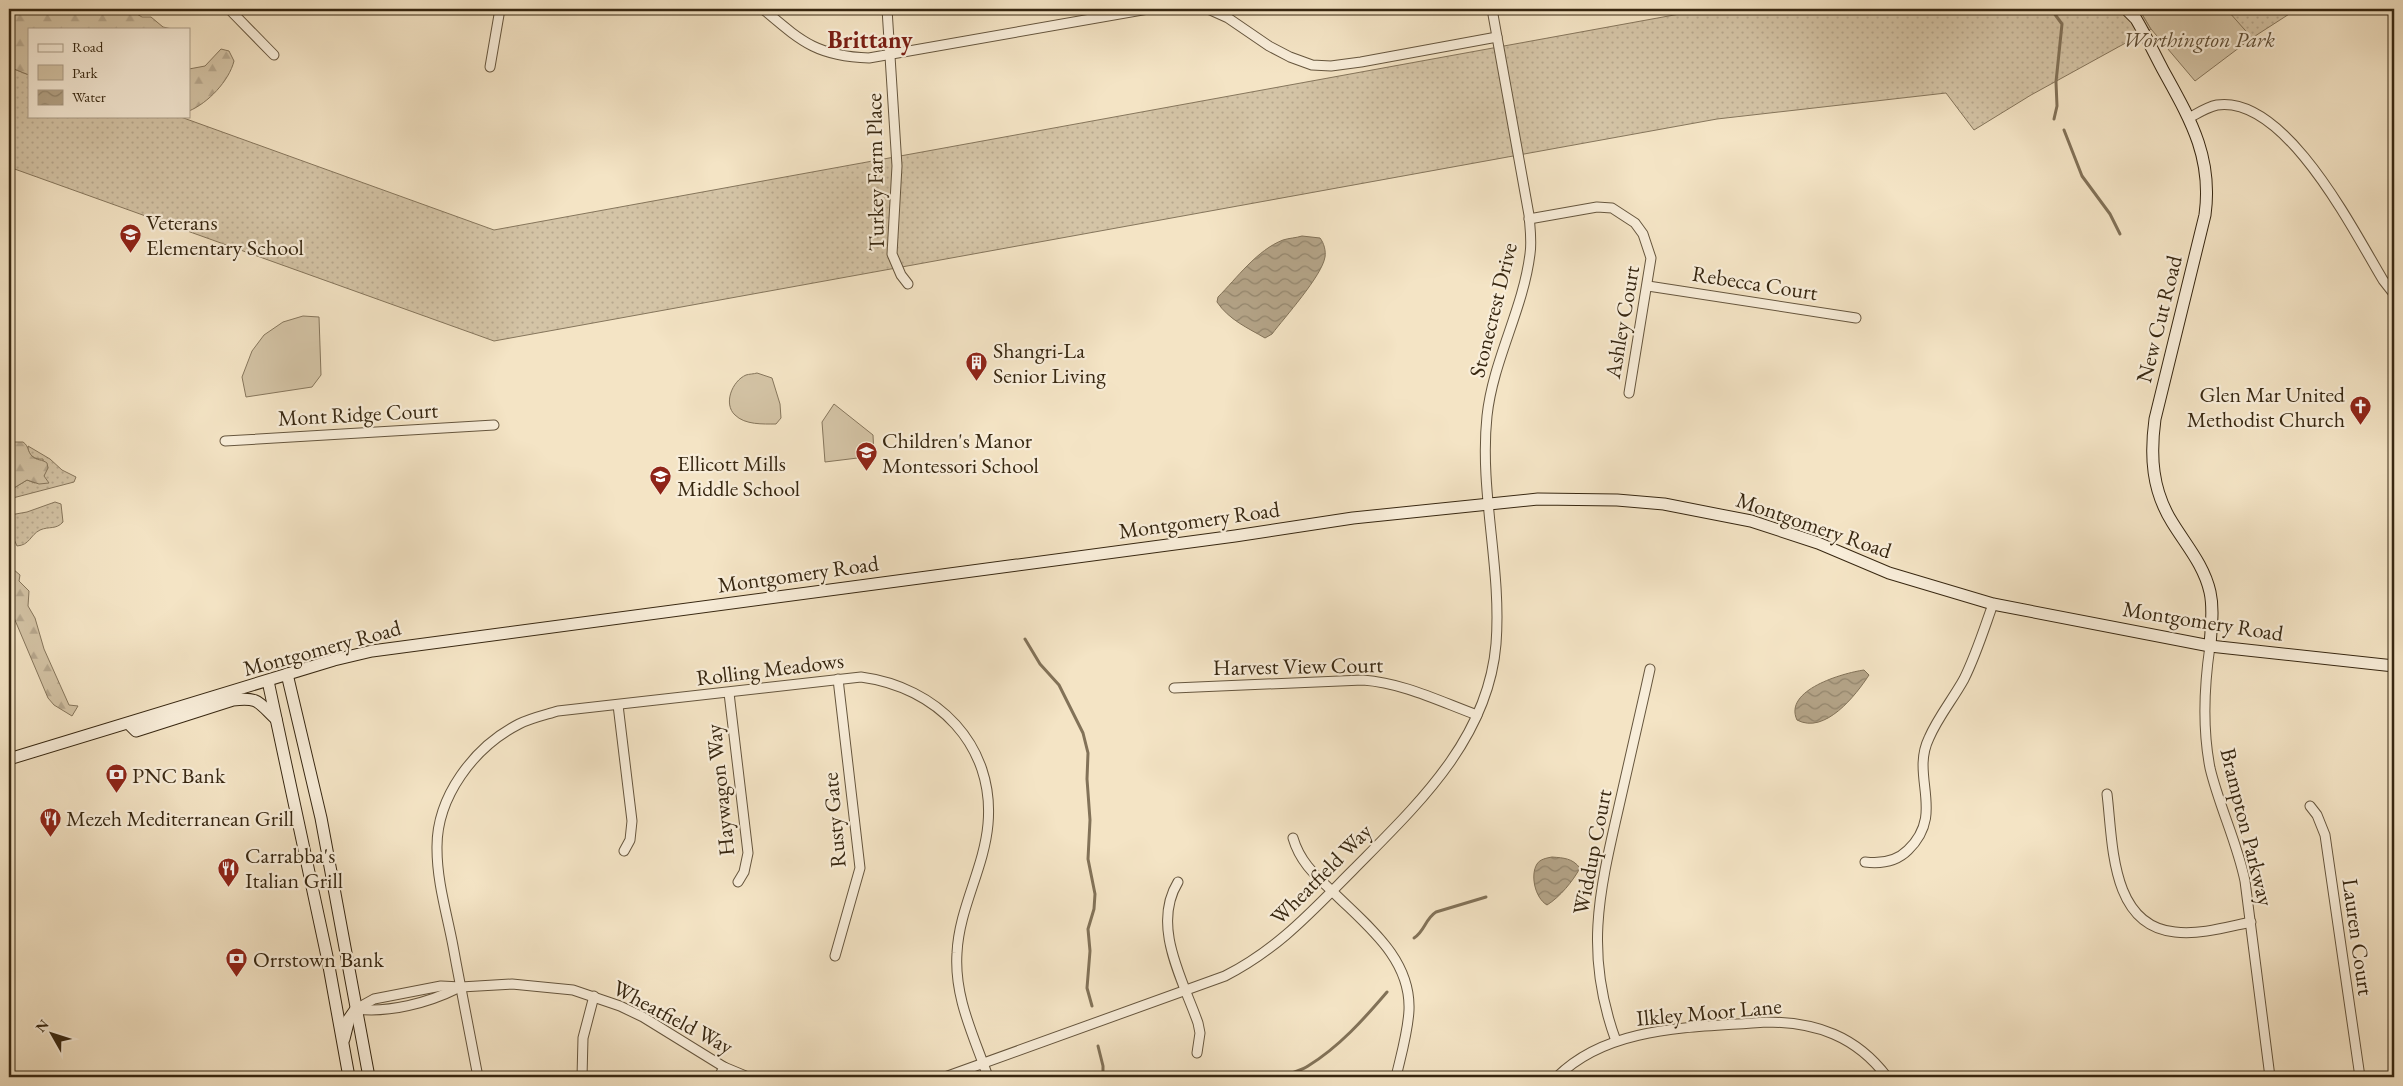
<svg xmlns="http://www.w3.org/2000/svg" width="2403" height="1086" font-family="'EB Garamond',serif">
<defs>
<pattern id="grass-dots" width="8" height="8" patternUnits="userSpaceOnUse" patternTransform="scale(1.25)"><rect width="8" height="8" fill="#d4c4a6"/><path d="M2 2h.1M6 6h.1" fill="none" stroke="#b7a88e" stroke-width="1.8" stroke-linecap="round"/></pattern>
<pattern id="forest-firs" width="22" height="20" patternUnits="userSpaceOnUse" patternTransform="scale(1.25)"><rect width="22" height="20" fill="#d4c4a6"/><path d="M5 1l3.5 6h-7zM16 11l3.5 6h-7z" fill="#b7a88e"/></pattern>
<pattern id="water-waves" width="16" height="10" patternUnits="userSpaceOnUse" patternTransform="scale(1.25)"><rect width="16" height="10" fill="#b4a488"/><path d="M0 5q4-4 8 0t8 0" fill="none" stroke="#93866e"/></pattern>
</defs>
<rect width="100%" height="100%" fill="#f4e4c5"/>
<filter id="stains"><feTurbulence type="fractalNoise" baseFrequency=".004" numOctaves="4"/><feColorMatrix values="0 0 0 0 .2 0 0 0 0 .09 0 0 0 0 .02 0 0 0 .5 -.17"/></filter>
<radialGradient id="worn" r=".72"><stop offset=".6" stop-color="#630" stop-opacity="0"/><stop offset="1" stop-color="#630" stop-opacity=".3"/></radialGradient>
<g fill="url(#grass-dots)" stroke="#86765c">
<path d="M1707 9H2139L2151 29 2031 95 1974 130 1946 93 1717 119 494 341 9 167V67L29 75V116H178L494 230Z"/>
<path d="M2234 9H2297L2252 38 2228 12Z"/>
<path d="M28 446 50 459 62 470 76 477 74 482 9 499V491L27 480 35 483 44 476 43 459C35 460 27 455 28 446Z"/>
<path d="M55 502 61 504 63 522C56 530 49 526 40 530 30 535 30 545 17 546L9 528 10 515 27 512Z"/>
</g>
<g fill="url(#forest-firs)" stroke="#86765c">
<path d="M9 9H128L142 17H151L163 27 172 29H29V75L9 67Z"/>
<path d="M221 49 229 51 234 61C229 81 208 103 189 111V69L205 66Z"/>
<path d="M9 442H23C29 446 27 451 32 456 37 461 42 459 47 463L48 468 44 476 49 483 39 484 27 480 9 491Z"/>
<path d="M9 558 12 560 13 569 20 575 19 581 29 591 28 606 35 618 44 649 69 705 78 706 72 716 54 705 48 698 9 606Z"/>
</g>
<g fill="#d4c4a6" stroke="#86765c">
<path d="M2139 9H2234L2229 12 2252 38 2195 81 2151 29Z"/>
<path d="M303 316 319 317 321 375 312 387 246 397 242 377 252 351 264 335 283 322Z"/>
<path d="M757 373 772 378 780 404 781 418 776 424C763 424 745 425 735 415 723 404 732 381 746 375 749 374 754 374 757 373Z"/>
<path d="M834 404 873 435 874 456 825 462 822 422Z"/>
</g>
<g fill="url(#water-waves)" stroke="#827258">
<path d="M1302 236 1320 238C1324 243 1326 251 1325 257 1322 276 1284 318 1272 334L1265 338C1248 328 1229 320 1217 302L1218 297C1237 278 1257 250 1283 240 1289 238 1296 238 1302 236Z"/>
<path d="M1864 670 1869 675C1856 695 1825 735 1797 720 1783 690 1843 673 1864 670Z"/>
<path d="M1552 857C1564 858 1572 858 1580 868 1573 881 1560 897 1547 905 1535 898 1530 875 1537 864 1540 859 1547 858 1552 857Z"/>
</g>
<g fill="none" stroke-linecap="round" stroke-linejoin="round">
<g stroke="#827258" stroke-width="3">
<path d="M2051 9 2062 24 2056 82 2057 106 2054 119"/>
<path d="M2064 130 2082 176 2110 214 2120 234"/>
<path d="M1025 639 1040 664 1059 685 1083 733 1088 753 1087 779 1090 820 1088 859 1095 894 1094 909 1088 929 1090 951 1087 988 1092 1006"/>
<path d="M1414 938C1425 931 1425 919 1436 912L1486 897"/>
<path d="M1098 1046 1103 1066V1077"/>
<path d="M1284 1077C1291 1072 1301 1071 1308 1066 1339 1047 1364 1019 1387 992"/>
</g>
<defs>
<g id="street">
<path d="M229 9 274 55"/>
<path d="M763 9C801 41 816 56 869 58L1148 9"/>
<path d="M887 9 897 166 892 254 901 275 908 284"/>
<path d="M1208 9 1228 18 1269 46 1290 57 1312 65 1331 66 1361 62 1497 37"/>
<path d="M490 67 500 9"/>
<path d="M2189 118C2198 113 2207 107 2217 105 2286 95 2354 232 2383 280L2394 294"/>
<path d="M1529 219 1597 207 1612 208 1635 223 1643 234 1651 258 1629 393"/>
<path d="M1648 286 1856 318"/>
<path d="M225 441 494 425"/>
<path d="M2210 646C2204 687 2202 727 2210 768 2219 806 2237 842 2245 881L2270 1077"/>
<path d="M1174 688 1363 680C1403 683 1439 701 1477 715"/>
<path d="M729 693 748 853 744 872 738 882"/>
<path d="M618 705 632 821 630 840 624 851"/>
<path d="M2107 794C2113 842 2110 926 2175 932 2200 935 2227 927 2251 922"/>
<path d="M2310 806 2317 815 2325 835 2360 1077"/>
<path d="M1293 838C1300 862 1315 875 1333 892 1366 925 1411 958 1409 1010 1408 1032 1401 1055 1396 1077"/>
<path d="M1865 862C1881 864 1896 862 1908 850 1946 813 1910 777 1929 738 1938 717 1953 699 1964 679 1976 655 1984 629 1993 604"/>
<path d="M1178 882C1151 926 1183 980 1198 1023L1200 1033 1197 1053"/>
<path d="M835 956 860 868 838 679"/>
<path d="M356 1009 374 999 441 986 461 987 512 984 573 990 620 1006 643 1017 724 1067 748 1077"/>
<path d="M356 1009C389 1013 428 1003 458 988"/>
<path d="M1616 1041C1584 954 1599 893 1619 806 1629 761 1640 715 1650 669"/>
<path d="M478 1077C470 1034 461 990 453 946 447 914 437 882 437 849 436 797 474 747 519 724 531 718 545 715 558 711L861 677C937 687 995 745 988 824 984 869 959 908 957 953 954 998 974 1036 988 1077"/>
<path d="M582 1077 583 1038 594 996"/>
<path d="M719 1077 724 1067"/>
<path d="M945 1077 1225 976C1278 949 1311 912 1353 870 1416 806 1488 740 1496 644 1502 568 1479 492 1487 416 1493 360 1523 310 1530 254 1532 241 1530 228 1529 215L1492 9"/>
<path d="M1557 1077C1610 1024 1696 1028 1766 1022 1816 1022 1856 1036 1887 1077"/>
</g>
<g id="secondary">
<path d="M2126 9 2136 19C2146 36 2154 53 2163 70 2190 119 2213 157 2205 215L2155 419C2150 456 2152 490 2172 522 2186 545 2204 565 2210 592 2214 610 2211 628 2210 646"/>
<path d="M287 674 321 818 369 1077"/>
<path d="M268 681 328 961 349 1077"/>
<path d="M129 724 136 731 233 700C259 697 258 702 276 719"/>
<path d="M9 759 334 660 372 651 1235 536 1353 518 1538 499 1617 500 1664 504 1751 521 1818 543 1889 573 1993 604 2210 646 2394 666"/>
<path d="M344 1039 349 1019 356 1009"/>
</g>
</defs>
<use href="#street" stroke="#66563e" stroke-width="11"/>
<use href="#secondary" stroke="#372711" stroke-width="13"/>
<use href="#street" stroke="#f8edd9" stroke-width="9"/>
<use href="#secondary" stroke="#f8edd9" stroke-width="11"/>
</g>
<defs>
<symbol id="school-pin" viewBox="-11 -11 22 30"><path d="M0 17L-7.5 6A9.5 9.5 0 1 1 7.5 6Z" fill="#8f2418" stroke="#f8edd9"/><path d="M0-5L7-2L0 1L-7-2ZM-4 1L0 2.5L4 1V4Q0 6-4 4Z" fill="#fff"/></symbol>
<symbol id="building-pin" viewBox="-11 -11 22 30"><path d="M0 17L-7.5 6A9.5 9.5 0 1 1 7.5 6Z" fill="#8f2418" stroke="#f8edd9"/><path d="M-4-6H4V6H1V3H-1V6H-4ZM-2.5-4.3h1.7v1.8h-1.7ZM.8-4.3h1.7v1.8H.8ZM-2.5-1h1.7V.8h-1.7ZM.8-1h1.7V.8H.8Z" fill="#fff"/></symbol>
<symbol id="church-pin" viewBox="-11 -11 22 30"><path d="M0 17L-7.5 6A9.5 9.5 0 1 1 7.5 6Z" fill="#8f2418" stroke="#f8edd9"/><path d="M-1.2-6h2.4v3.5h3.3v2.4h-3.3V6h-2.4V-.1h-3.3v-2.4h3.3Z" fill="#fff"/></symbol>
<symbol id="bank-pin" viewBox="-11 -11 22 30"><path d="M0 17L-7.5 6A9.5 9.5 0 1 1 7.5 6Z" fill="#8f2418" stroke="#f8edd9"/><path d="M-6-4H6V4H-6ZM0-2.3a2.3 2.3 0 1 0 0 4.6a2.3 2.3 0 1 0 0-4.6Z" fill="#fff"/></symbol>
<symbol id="restaurant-pin" viewBox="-11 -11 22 30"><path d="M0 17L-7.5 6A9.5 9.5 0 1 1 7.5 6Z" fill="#8f2418" stroke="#f8edd9"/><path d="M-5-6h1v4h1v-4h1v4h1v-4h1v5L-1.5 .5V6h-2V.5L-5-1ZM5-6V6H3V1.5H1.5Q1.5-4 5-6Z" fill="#fff"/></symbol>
</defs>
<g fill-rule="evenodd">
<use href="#school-pin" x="118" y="222" width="25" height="34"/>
<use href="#building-pin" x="964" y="350" width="25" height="34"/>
<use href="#church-pin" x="2348" y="394" width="25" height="34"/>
<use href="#school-pin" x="854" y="440" width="25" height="34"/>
<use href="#school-pin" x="648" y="464" width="25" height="34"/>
<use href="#bank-pin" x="104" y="762" width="25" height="34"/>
<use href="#restaurant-pin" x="38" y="806" width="25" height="34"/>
<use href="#restaurant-pin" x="216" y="856" width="25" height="34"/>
<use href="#bank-pin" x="224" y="946" width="25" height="34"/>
</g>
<g text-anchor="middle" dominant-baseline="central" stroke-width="4.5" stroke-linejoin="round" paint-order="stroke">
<g font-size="22" font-style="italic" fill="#5e4e36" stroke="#f8edd9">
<text x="2199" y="39">Worthington Park</text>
</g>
<g font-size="22" fill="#372711" stroke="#f8edd9">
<text transform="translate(875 172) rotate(-91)">Turkey Farm Place</text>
<text transform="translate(1755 283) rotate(9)">Rebecca Court</text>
<text transform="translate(1493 310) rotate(-76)">Stonecrest Drive</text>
<text transform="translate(2159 319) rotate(-76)">New Cut Road</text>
<text transform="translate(1622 322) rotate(-80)">Ashley Court</text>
<text transform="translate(358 414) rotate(-3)">Mont Ridge Court</text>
<text transform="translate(1199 520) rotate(-8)">Montgomery Road</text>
<text transform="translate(1814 525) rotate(19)">Montgomery Road</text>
<text transform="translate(798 574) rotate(-8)">Montgomery Road</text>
<text transform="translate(2203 621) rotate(9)">Montgomery Road</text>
<text transform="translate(322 648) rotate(-15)">Montgomery Road</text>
<text transform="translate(1298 666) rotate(-1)">Harvest View Court</text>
<text transform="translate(770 669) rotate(-7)">Rolling Meadows</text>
<text transform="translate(720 790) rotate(-96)">Haywagon Way</text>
<text transform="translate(834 820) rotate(-95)">Rusty Gate</text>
<text transform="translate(2247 827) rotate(76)">Brampton Parkway</text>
<text transform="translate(1592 852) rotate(-79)">Widdup Court</text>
<text transform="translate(1321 874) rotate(-45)">Wheatfield Way</text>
<text transform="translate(2358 937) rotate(82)">Lauren Court</text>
<text transform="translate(1709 1012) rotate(-5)">Ilkley Moor Lane</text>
<text transform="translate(673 1017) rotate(28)">Wheatfield Way</text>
</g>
<g font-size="22" fill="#372711" stroke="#f8edd9" text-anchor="start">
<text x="146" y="222">Veterans<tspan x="146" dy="25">Elementary School</tspan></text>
<text x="993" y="350">Shangri-La<tspan x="993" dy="25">Senior Living</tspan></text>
<text x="2345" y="394" text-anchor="end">Glen Mar United<tspan x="2345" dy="25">Methodist Church</tspan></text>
<text x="882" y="440">Children's Manor<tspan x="882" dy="25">Montessori School</tspan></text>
<text x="677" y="463">Ellicott Mills<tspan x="677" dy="25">Middle School</tspan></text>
<text x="132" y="775">PNC Bank</text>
<text x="66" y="818">Mezeh Mediterranean Grill</text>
<text x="245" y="855">Carrabba's<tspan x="245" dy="25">Italian Grill</tspan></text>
<text x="253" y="959">Orrstown Bank</text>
</g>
<g font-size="24" font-weight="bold" fill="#7a1f14" stroke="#f8edd9">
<text x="870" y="39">Brittany</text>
</g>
</g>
<rect width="2403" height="1086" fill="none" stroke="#f4e4c5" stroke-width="30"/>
<rect x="10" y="10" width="2383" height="1066" fill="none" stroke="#372711" stroke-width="2.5"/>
<rect x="15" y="15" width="2373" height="1056" fill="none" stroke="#372711"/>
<rect x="28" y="28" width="162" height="90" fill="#f8edd9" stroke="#ab9e89"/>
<rect x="38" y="44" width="25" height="8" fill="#f8edd9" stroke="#ab9e89"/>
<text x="72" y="52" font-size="15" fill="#372711">Road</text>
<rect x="38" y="65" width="25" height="15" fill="#d4c4a6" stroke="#ab9e89"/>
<text x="72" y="78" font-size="15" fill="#372711">Park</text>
<rect x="38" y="90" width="25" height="15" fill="url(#water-waves)" stroke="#ab9e89"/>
<text x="72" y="102" font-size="15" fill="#372711">Water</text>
<g transform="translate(52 1034) rotate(309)" stroke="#f8edd9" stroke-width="4" paint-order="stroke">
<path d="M0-4L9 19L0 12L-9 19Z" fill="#372711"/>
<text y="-8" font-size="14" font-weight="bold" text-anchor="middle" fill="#372711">N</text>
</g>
<rect width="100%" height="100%" filter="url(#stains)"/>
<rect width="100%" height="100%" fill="url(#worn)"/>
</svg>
